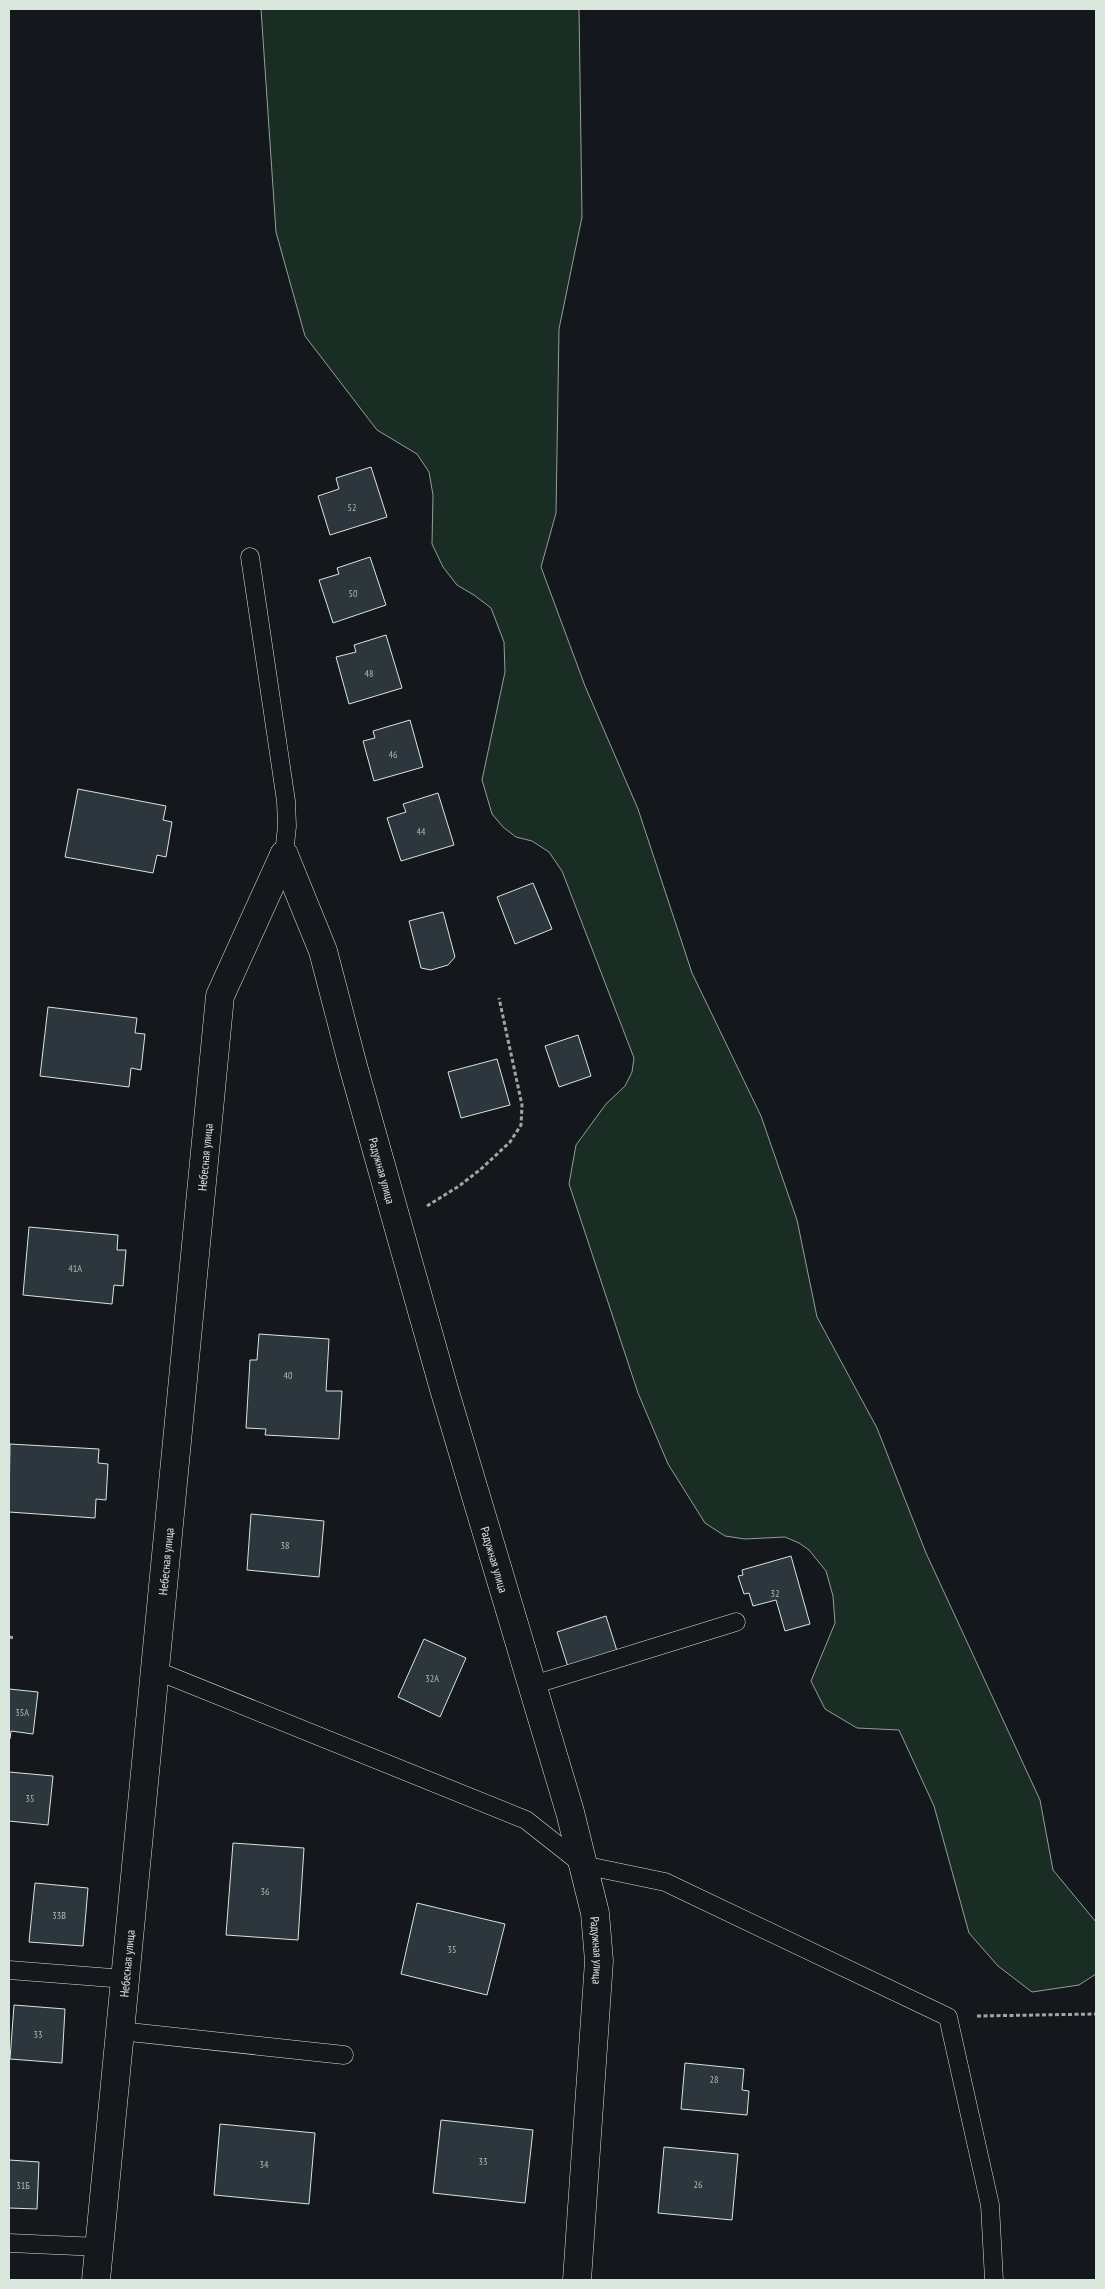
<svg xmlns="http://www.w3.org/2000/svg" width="1105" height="2289" font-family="'PT Sans Narrow',sans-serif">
<rect width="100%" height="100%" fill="#14181c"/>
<path fill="#1a2d24" stroke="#939e99" d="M261 9H579L582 217 559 329 556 513 541 567 585 686 638 809 692 973 761 1116 797 1220 817 1317 877 1428 926 1553 1040 1800 1053 1870 1096 1922V1974L1079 1985 1032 1992 998 1966 969 1933 934 1806 899 1730 857 1728 825 1709 811 1681 835 1623 833 1596 826 1571 809 1550 799 1543 785 1537 745 1539 725 1536 705 1523 668 1464 638 1393 569 1184 576 1145 606 1104 625 1086 632 1072 634 1058 562 871 549 852 532 841 516 837 503 827 492 814 482 780 505 672 504 642 491 608 474 595 457 585 443 567 432 544 433 495 429 472 417 454 377 430 305 336 276 232Z"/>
<g fill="#2c363c" stroke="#d8e6dc">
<path d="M371 467 387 517 330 535 318 496 339 489 336 478Z"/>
<path d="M370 557 386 605 333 623 319 580 339 574 337 568Z"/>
<path d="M386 635 402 688 349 704 336 657 356 652 354 645Z"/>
<path d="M410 720 423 767 374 781 363 741 375 738 373 731Z"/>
<path d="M78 789 166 806 163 820 172 822 166 857 157 855 153 873 65 857Z"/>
<path d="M438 793 454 845 401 861 387 818 406 812 403 804Z"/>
<path d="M533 883 552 929 515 944 497 897Z"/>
<path d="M443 912 455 957 448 965 431 970 421 968 409 921Z"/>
<path d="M48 1007 137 1018 135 1033 145 1034 141 1070 131 1068 129 1087 40 1076Z"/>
<path d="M578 1035 591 1076 559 1087 545 1046Z"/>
<path d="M497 1059 510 1105 461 1118 448 1072Z"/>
<path d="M29 1227 118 1235 117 1250H126L123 1286 114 1285 112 1304 23 1295Z"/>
<path d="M259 1334 329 1339 326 1391H342L339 1439 265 1435 266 1429 246 1428 250 1360H257Z"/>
<path d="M10 1444 99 1449 98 1463 108 1464 106 1500 96 1499 95 1518 9 1512Z"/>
<path d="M251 1514 324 1521 319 1577 247 1570Z"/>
<path d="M791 1556 810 1624 785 1631 776 1600 753 1606 749 1593 744 1594 738 1576 743 1575 742 1570Z"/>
<path d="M606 1616 617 1651 568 1667 557 1632Z"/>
<path d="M424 1639 466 1658 440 1717 398 1697Z"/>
<path d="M9 1689 38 1692 33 1734 11 1731 10 1739 9 1738Z"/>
<path d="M9 1772 53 1776 48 1825 9 1821Z"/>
<path d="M233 1843 304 1848 298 1940 226 1935Z"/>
<path d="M35 1883 88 1888 83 1946 29 1942Z"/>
<path d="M417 1903 505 1924 487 1995 401 1974Z"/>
<path d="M14 2005 65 2009 62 2063 10 2059Z"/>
<path d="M685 2063 744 2069 742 2090 749 2091 747 2115 681 2109Z"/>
<path d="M441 2120 533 2130 525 2203 433 2193Z"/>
<path d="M220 2124 315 2133 309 2204 214 2195Z"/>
<path d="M664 2147 738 2154 732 2220 658 2213Z"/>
<path d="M9 2160 39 2162 37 2209 9 2208Z"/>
</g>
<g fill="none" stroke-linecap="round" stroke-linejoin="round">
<defs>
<g id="service">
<path d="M250 557 286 801 287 826 284 855"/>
<path d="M155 1670 526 1820 583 1865 665 1882 948 2017 990 2205 994 2280"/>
<path d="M533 1685 736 1622"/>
<path d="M9 1970 125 1979"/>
<path d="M120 2031 344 2055"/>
<path d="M9 2243 100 2247"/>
</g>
<g id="minor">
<path id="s1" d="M284 855 323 951 353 1066 444 1389 570 1812 595 1913 599 1961 577 2280"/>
<path id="s2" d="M96 2280 220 996 284 855"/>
</g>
</defs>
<use href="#service" stroke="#d8e6dc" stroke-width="19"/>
<use href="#minor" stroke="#d8e6dc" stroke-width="29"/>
<g stroke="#9da8a2" stroke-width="3" stroke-dasharray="4 2.5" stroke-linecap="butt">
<path d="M427 1206 459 1186 481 1169 510 1142 521 1125 522 1105 499 998"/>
<path d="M9 1637 14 1638"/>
<path d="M977 2016 1096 2014"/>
</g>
<use href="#service" stroke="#14181c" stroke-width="18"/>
<use href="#minor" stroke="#14181c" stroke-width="28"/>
</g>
<g text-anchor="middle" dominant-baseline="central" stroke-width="4" stroke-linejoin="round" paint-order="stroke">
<g font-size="10" fill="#adbab4">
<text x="352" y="507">52</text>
<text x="353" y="593">50</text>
<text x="369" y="673">48</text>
<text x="393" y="754">46</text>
<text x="421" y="831">44</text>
<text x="75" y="1268">41А</text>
<text x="288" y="1375">40</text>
<text x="285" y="1545">38</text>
<text x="775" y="1593">32</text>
<text x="432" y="1678">32А</text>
<text x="22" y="1712">35А</text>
<text x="30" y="1798">35</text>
<text x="265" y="1891">36</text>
<text x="59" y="1915">33В</text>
<text x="452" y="1949">35</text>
<text x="38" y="2034">33</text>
<text x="714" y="2079">28</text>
<text x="483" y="2161">33</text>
<text x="264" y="2164">34</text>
<text x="698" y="2184">26</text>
<text x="23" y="2185">31Б</text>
</g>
<g font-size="12" fill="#d8e6dc" stroke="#14181c">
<text stroke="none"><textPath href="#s2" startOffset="1128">Небесная улица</textPath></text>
<text stroke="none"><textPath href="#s1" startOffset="331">Радужная улица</textPath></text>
<text stroke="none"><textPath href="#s1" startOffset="736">Радужная улица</textPath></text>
<text stroke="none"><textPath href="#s2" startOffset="722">Небесная улица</textPath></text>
<text stroke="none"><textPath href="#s1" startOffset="1141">Радужная улица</textPath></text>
<text stroke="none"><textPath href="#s2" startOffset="318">Небесная улица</textPath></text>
</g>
</g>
<rect width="1105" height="2289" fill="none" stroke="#d8e6dc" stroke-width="20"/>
</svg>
